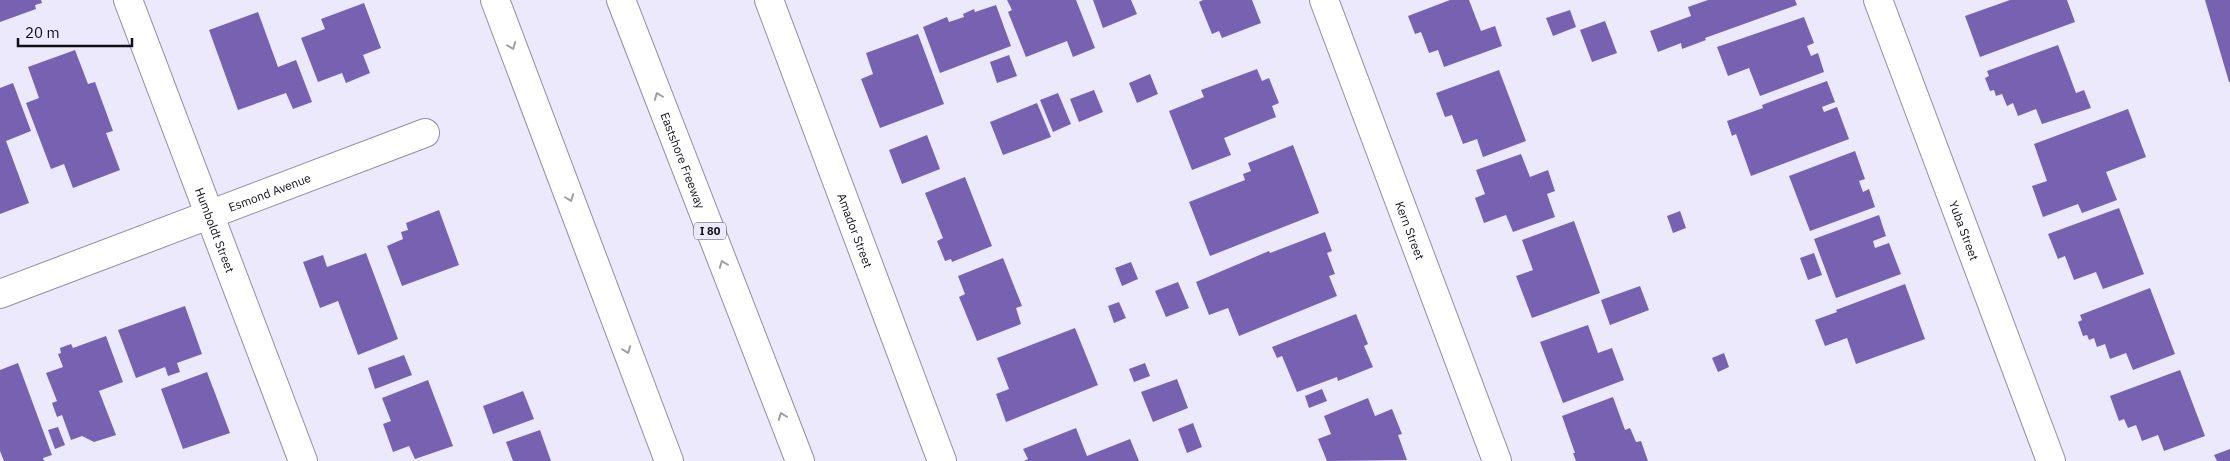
<svg xmlns="http://www.w3.org/2000/svg" width="2230" height="461" font-family="'IBM Plex Sans',sans-serif">
<rect width="100%" height="100%" fill="#ede9fc"/>
<g fill="#7662b1">
<path d="M0 0H41L42 3 35 5 36 9 0 22Z"/>
<path d="M1007 0H1076L1095 48 1073 57 1067 41 1026 57 1008 12 1012 10Z"/>
<path d="M1093 0H1131L1137 14 1103 28Z"/>
<path d="M1203 0H1252L1261 23 1222 38 1219 31 1212 34 1199 2Z"/>
<path d="M1450 0H1469L1481 31 1495 26 1502 46 1444 67 1438 50 1429 53 1421 32 1415 34 1408 16Z"/>
<path d="M1708 0H1795L1797 5 1705 38 1706 40 1682 49 1681 43 1658 52 1650 31 1691 16 1688 7Z"/>
<path d="M2010 0H2067L2075 22 1980 57 1965 16Z"/>
<path d="M2205 0H2230V82H2229Z"/>
<path d="M364 3 381 48 363 55 370 73 346 83 342 73 318 82 301 38 325 29 321 19Z"/>
<path d="M996 5 1011 46 940 73 923 27 947 17 949 22 964 17 963 14 974 9 975 12Z"/>
<path d="M1570 10 1576 27 1553 36 1546 18Z"/>
<path d="M258 12 278 67 296 60 312 102 293 109 286 93 238 110 209 30Z"/>
<path d="M1804 17 1814 43 1807 46 1811 56 1818 53 1824 72 1760 96 1749 68 1728 76 1717 47Z"/>
<path d="M1605 21 1617 53 1592 62 1580 30Z"/>
<path d="M918 34 944 104 880 128 861 79 873 74 866 53Z"/>
<path d="M2058 45 2076 93 2084 90 2091 108 2042 124 2036 109 2018 116 2013 103 2007 106 2002 94 1996 96 1994 90 1990 91 1985 78 1989 76 1987 71Z"/>
<path d="M75 50 88 84 95 82 113 131 106 133 120 170 73 188 64 164 51 169 26 103 39 98 28 67Z"/>
<path d="M1009 55 1017 76 997 83 990 62Z"/>
<path d="M1257 69 1262 81 1269 78 1279 103 1272 106 1276 117 1224 138 1231 155 1192 170 1169 111 1204 97 1201 90Z"/>
<path d="M1499 70 1526 141 1483 157 1477 139 1463 144 1452 115 1445 117 1436 93Z"/>
<path d="M1150 74 1158 94 1137 103 1129 83Z"/>
<path d="M1827 81 1835 102 1822 107 1824 112 1837 107 1849 139 1751 176 1736 134 1732 136 1727 121 1763 108 1762 105Z"/>
<path d="M13 83 31 131 6 141 29 203 0 214V88Z"/>
<path d="M1094 90 1103 112 1079 122 1070 99Z"/>
<path d="M1058 93 1071 124 1053 132 1040 100Z"/>
<path d="M1037 103 1051 137 1003 155 990 122Z"/>
<path d="M2128 109 2146 157 2106 172 2117 200 2082 213 2078 204 2043 217 2032 186 2047 181 2034 144Z"/>
<path d="M927 135 940 169 902 184 889 150Z"/>
<path d="M1293 145 1319 213 1210 256 1189 202 1245 180 1243 174 1251 171 1248 163Z"/>
<path d="M1855 151 1865 179 1859 181 1863 192 1869 189 1875 207 1810 231 1789 176Z"/>
<path d="M1521 154 1530 177 1548 170 1555 191 1547 194 1555 217 1513 232 1506 215 1484 223 1475 198 1485 194 1476 170Z"/>
<path d="M965 177 992 246 952 262 951 259 945 261 937 241 943 238 925 193Z"/>
<path d="M2119 208 2144 274 2103 289 2096 272 2074 280 2065 256 2058 259 2048 234Z"/>
<path d="M439 210 459 265 402 286 387 246 403 239 401 232 408 230 406 223Z"/>
<path d="M1680 211 1686 228 1673 233 1667 216Z"/>
<path d="M1879 215 1886 236 1873 241 1875 248 1889 243 1901 274 1836 298 1814 239Z"/>
<path d="M1574 221 1600 293 1532 318 1516 276 1533 270 1522 240Z"/>
<path d="M1325 232 1332 251 1327 253 1335 274 1329 276 1337 296 1239 336 1228 308 1209 315 1196 282 1269 251 1270 253Z"/>
<path d="M366 253 398 339 358 355 338 301 320 308 303 262 323 255 327 267Z"/>
<path d="M1814 253 1822 275 1808 280 1800 258Z"/>
<path d="M1003 258 1022 306 1016 308 1021 324 977 341 959 297 965 294 958 276Z"/>
<path d="M1131 262 1138 279 1122 286 1115 268Z"/>
<path d="M1178 282 1189 308 1166 317 1155 291Z"/>
<path d="M1905 284 1925 339 1856 364 1847 338 1825 346 1815 320 1837 312 1836 310Z"/>
<path d="M1640 286 1649 310 1610 325 1601 300Z"/>
<path d="M2150 288 2175 354 2133 370 2126 353 2110 359 2105 344 2097 347 2094 338 2089 340 2087 335 2083 336 2078 322 2082 320 2080 315Z"/>
<path d="M1119 302 1126 318 1114 323 1108 306Z"/>
<path d="M185 306 202 354 177 363 180 372 168 376 165 367 136 378 118 330Z"/>
<path d="M1356 314 1368 344 1364 346 1373 367 1338 381 1337 377 1297 392 1282 356 1277 358 1272 347Z"/>
<path d="M1588 325 1598 353 1612 348 1624 380 1563 403 1540 342Z"/>
<path d="M1075 328 1098 385 1006 422 996 394 1009 389 997 358Z"/>
<path d="M106 336 123 382 99 391 116 435 94 442 82 436 71 440 62 415 57 417 52 403 57 401 46 373 63 367 58 354 61 353 60 348 71 344 73 348Z"/>
<path d="M1724 353 1729 367 1718 372 1712 358Z"/>
<path d="M404 355 412 375 375 389 368 368Z"/>
<path d="M18 363 52 455 43 458 44 461H4L0 451V370Z"/>
<path d="M1145 363 1150 376 1134 382 1129 369Z"/>
<path d="M2180 370 2205 436 2164 451 2158 435 2142 441 2136 425 2128 428 2124 419 2119 421 2110 396Z"/>
<path d="M207 372 230 433 183 449 161 389Z"/>
<path d="M1177 379 1188 408 1153 422 1141 392Z"/>
<path d="M428 380 453 446 415 459 409 446 393 452 383 424 391 421 382 398Z"/>
<path d="M1322 389 1327 401 1309 408 1305 396Z"/>
<path d="M523 391 534 419 493 434 483 406Z"/>
<path d="M1613 397 1625 430 1630 428 1636 442 1641 441 1648 461H1576L1573 453H1575L1562 416Z"/>
<path d="M1368 398 1375 416 1392 409 1402 434 1398 435 1407 460 1327 461 1318 439 1331 434 1324 416Z"/>
<path d="M1193 423 1202 447 1187 453 1178 429Z"/>
<path d="M58 427 65 445 55 449 48 430Z"/>
<path d="M1076 428 1087 456 1130 439 1139 461H1024L1028 459 1023 449Z"/>
<path d="M540 430 551 461H513L506 442Z"/>
<path d="M2230 449V461H2217L2214 455Z"/>
</g>
<g fill="none" stroke-linecap="round" stroke-linejoin="round">
<defs>
<g id="street">
<path id="s1" d="M128 0 303 461"/>
<path id="s2" d="M1324 0 1497 461"/>
<path id="s3" d="M1878 0 2051 461"/>
<path id="s4" d="M0 294 425 133"/>
</g>
<g id="secondary">
<path id="s5" d="M769 0 942 461"/>
</g>
<g id="highway">
<path d="M495 0 669 461"/>
<path id="s6" d="M621 0 800 461"/>
</g>
</defs>
<use href="#street" stroke="#918da3" stroke-width="30"/>
<use href="#secondary" stroke="#918da3" stroke-width="30"/>
<use href="#highway" stroke="#918da3" stroke-width="30"/>
<use href="#street" stroke="#fff" stroke-width="28"/>
<use href="#secondary" stroke="#fff" stroke-width="28"/>
<use href="#highway" stroke="#fff" stroke-width="28"/>
</g>
<defs><path id="oneway-chevron" d="M-2-3.5L2.5 0L-2 3.5" fill="none" stroke-width="1.6" stroke-linecap="round" stroke-linejoin="round" transform="scale(1.25)"/></defs>
<g stroke="#9f9fa2">
<use href="#oneway-chevron" transform="translate(512 46) rotate(69)"/>
<use href="#oneway-chevron" transform="translate(658 96) rotate(-111)"/>
<use href="#oneway-chevron" transform="translate(570 198) rotate(69)"/>
<use href="#oneway-chevron" transform="translate(723 264) rotate(-111)"/>
<use href="#oneway-chevron" transform="translate(627 350) rotate(69)"/>
<use href="#oneway-chevron" transform="translate(782 416) rotate(-111)"/>
</g>
<g text-anchor="middle" dominant-baseline="central" stroke-width="4.5" stroke-linejoin="round" paint-order="stroke">
<rect fill="#ede9fc" stroke="#52505c" stroke-width="1" x="694" y="222.5" width="32" height="17" rx="4"/>
<g font-size="11" font-weight="bold" fill="#100f17">
<text x="710" y="231">I 80</text>
</g>
<g font-size="12" fill="#100f17" stroke="#ede9fc">
<text stroke="none"><textPath href="#s6" startOffset="172">Eastshore Freeway</textPath></text>
<text stroke="none"><textPath href="#s4" startOffset="288">Esmond Avenue</textPath></text>
<text stroke="none"><textPath href="#s5" startOffset="246">Amador Street</textPath></text>
<text stroke="none"><textPath href="#s2" startOffset="246">Kern Street</textPath></text>
<text stroke="none"><textPath href="#s1" startOffset="246">Humboldt Street</textPath></text>
<text stroke="none"><textPath href="#s3" startOffset="246">Yuba Street</textPath></text>
</g>
</g>
<path d="M18 38v8h114v-8" fill="none" stroke="#100f17" stroke-width="2.5"/>
<text x="25" y="38" font-size="15" fill="#100f17" stroke="#ede9fc" stroke-width="4" paint-order="stroke">20 m</text>
</svg>
